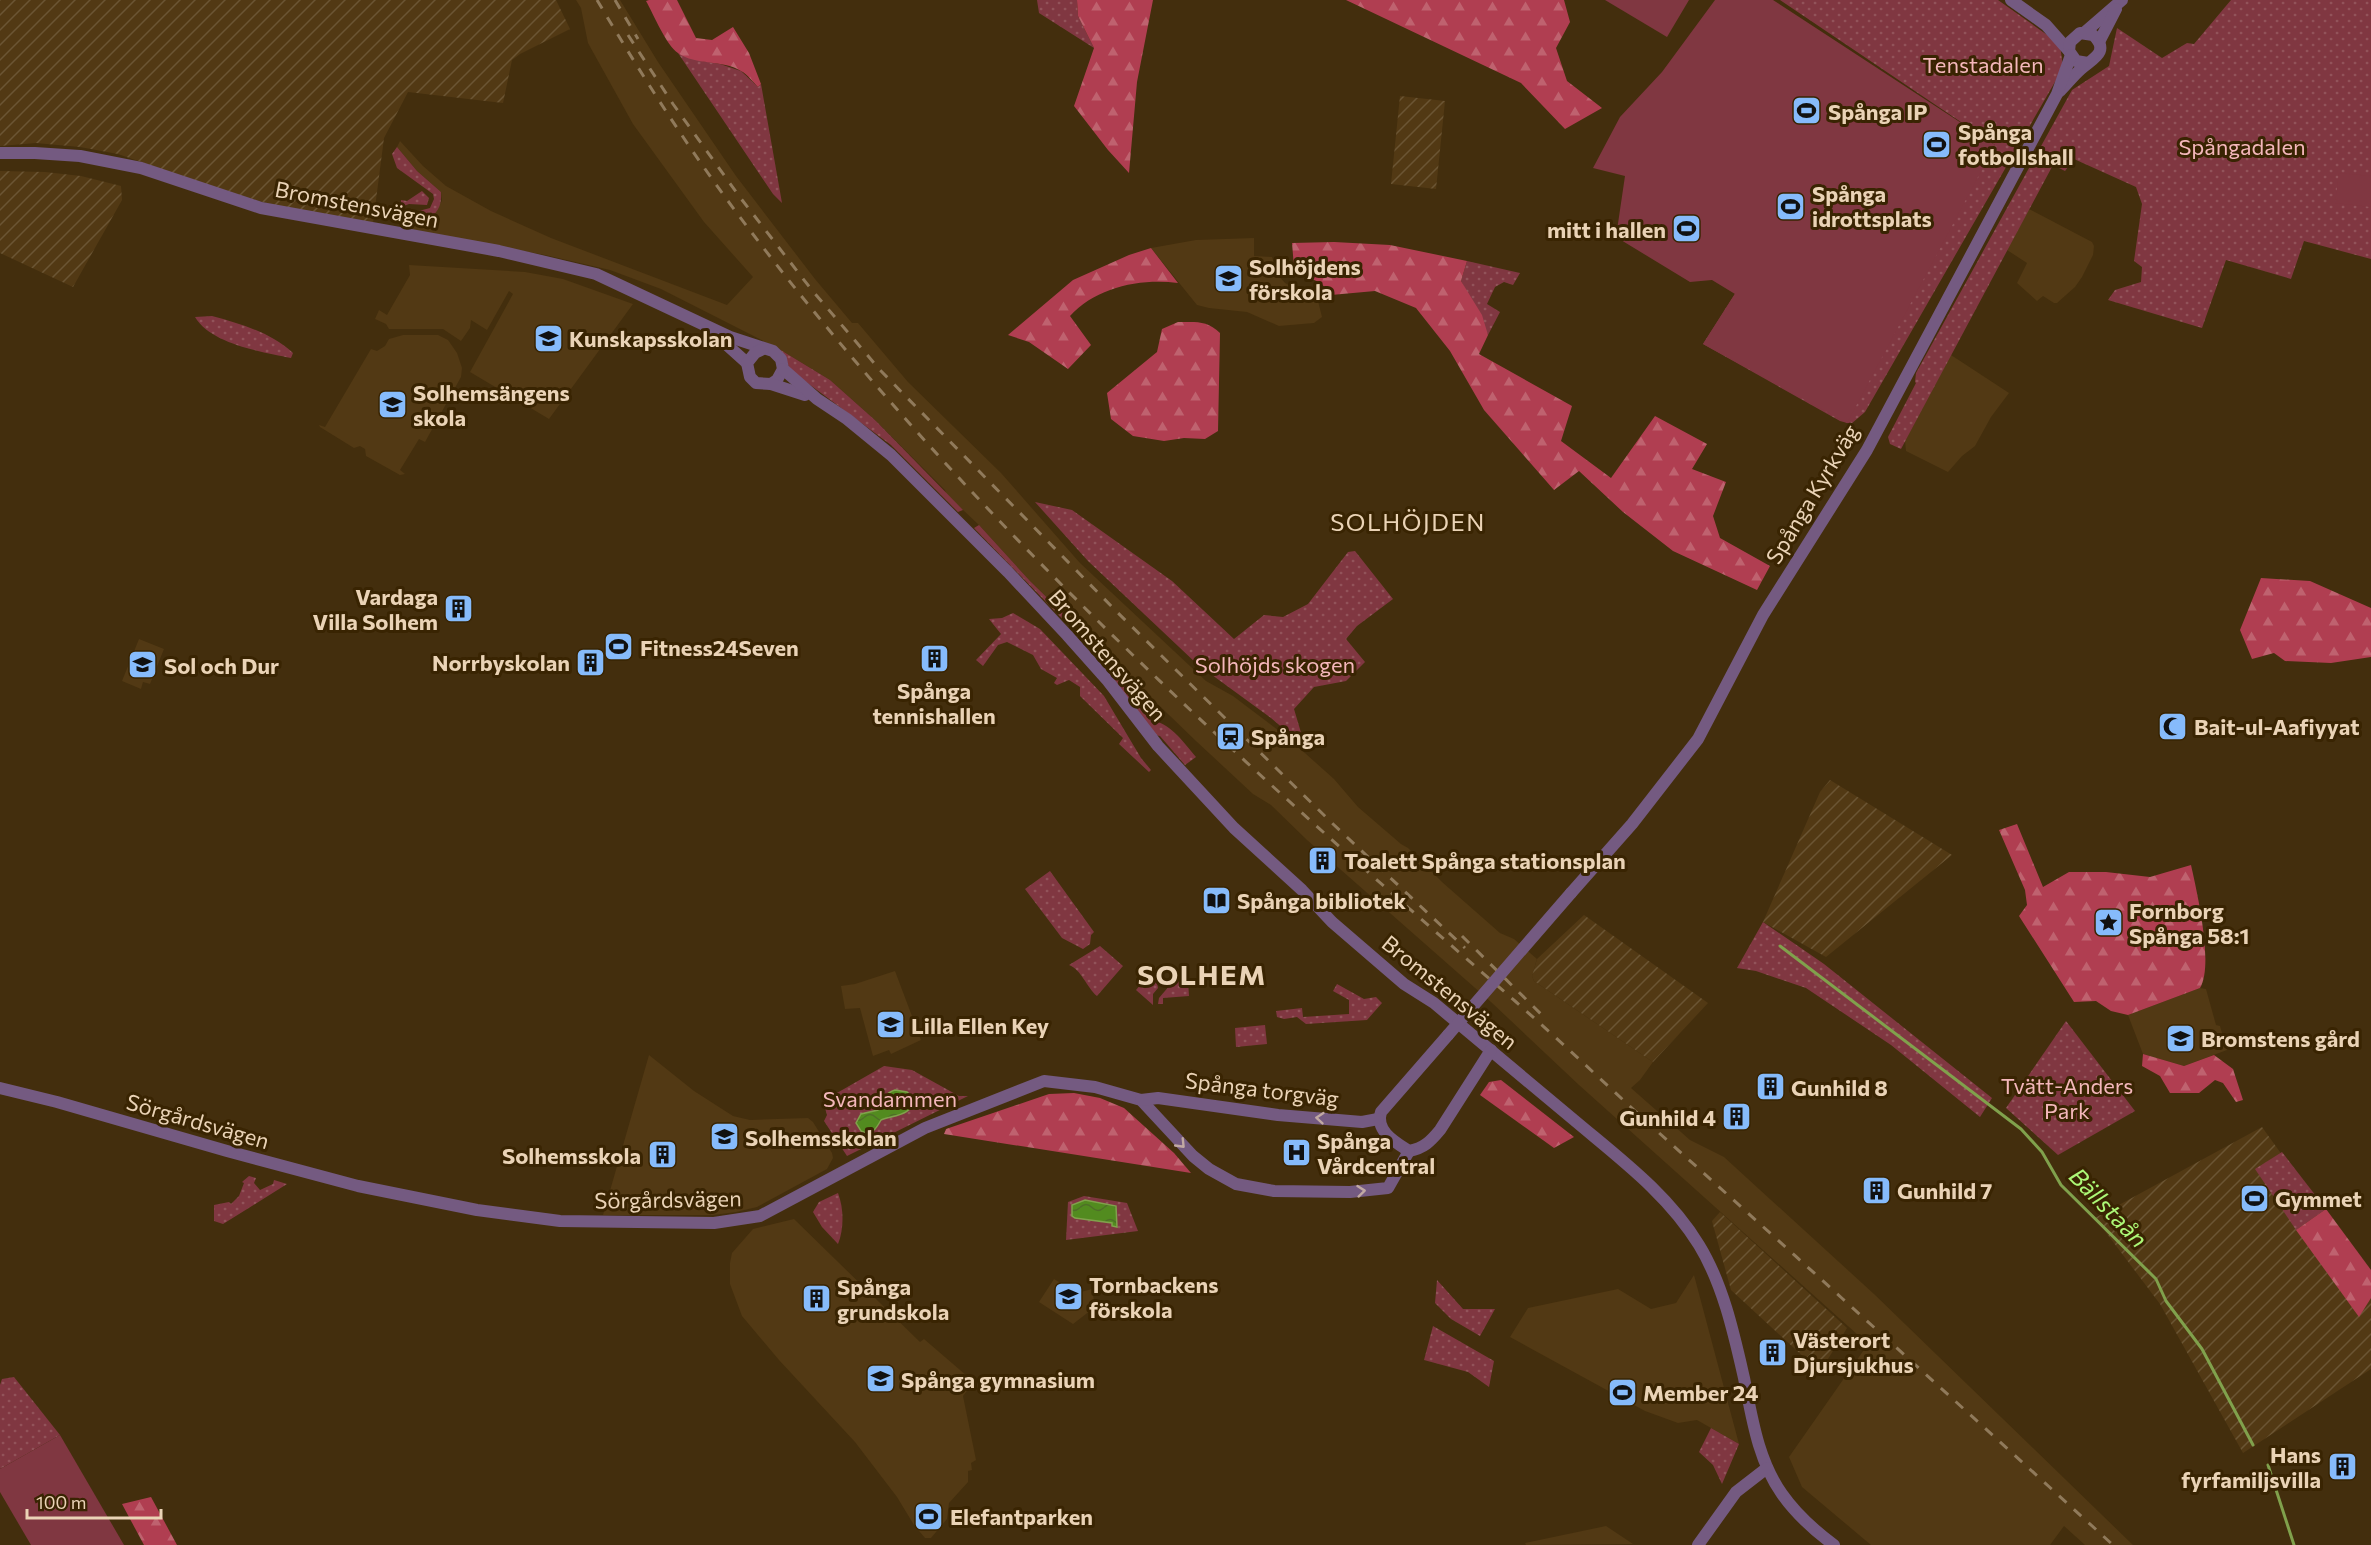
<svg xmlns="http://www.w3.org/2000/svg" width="2371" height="1545" font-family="Commissioner,sans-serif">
<defs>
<pattern id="industrial-furrows" width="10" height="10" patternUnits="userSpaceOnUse" patternTransform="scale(1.5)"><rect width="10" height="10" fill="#523914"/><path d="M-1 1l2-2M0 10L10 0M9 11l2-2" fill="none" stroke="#6b5534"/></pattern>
<pattern id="grass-dots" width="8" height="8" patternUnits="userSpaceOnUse" patternTransform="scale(1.5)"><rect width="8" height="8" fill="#803741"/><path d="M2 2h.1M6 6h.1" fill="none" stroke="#92535a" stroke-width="1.8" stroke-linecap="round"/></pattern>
<pattern id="forest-firs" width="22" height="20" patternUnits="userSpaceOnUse" patternTransform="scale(1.5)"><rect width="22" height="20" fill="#b03e51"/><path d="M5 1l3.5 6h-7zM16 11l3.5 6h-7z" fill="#bf626f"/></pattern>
<pattern id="water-waves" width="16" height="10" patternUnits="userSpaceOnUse" patternTransform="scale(1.5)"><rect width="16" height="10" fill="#528b1f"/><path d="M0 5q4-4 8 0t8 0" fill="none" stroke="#4e7027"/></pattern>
</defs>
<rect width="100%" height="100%" fill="#432e0d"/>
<g fill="#523914">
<path d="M576 0H620L658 62 736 176 815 279 852 323H858L908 382 1001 473 1080 563 1206 681 1233 696 1287 737 1334 779 1358 807 1401 844 1408 848 1442 882 1500 933 1514 939 1537 959 1532 976 1534 981 1653 1062 1640 1080 1631 1088 1690 1140 1724 1157 1874 1294 2133 1545H2085L2064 1526 2050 1545H1871L1802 1487 1789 1457 1868 1344 1579 1085 1491 1002 1307 840 1271 805 1253 794 1196 741 1030 581 979 525 946 494 945 490 876 421 830 380 779 349 661 289 610 270 545 255 402 229 404 218 425 221 442 201 441 192 417 171 397 147 400 141 423 166 446 186 491 211 551 238 727 305 753 277 704 222 633 124 588 43 581 8Z"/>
<path d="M2029 209 2092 242 2094 246 2093 255 2082 277 2075 287 2057 303H2054L2043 296 2037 301 2017 283 2027 263 2007 250Z"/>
<path d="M1254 238V256L1272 257 1278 275 1285 283 1318 301 1322 317 1314 323 1279 326 1247 312 1209 308 1197 305 1151 248 1196 240Z"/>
<path d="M409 265 525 272 563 279 633 304 549 419 470 372 513 294 509 291 487 330 471 320 470 328 461 341 443 329H389L386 324 375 319 379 310 387 315 410 275Z"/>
<path d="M403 335H438L448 340 457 353 462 368 461 377 425 442 419 439 400 470 405 474 400 475 366 456 365 449 360 446 354 448 320 427 319 425 325 427 371 349 377 351 385 346 389 339Z"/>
<path d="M1951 355 2009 393 1991 417 1975 446 1962 456 1948 472 1906 451 1905 441Z"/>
<path d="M139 639 164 649 150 684 143 682 141 689 122 681Z"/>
<path d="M895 971 921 1040 891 1054 889 1050 873 1056 860 1008 845 1009 841 986 855 984Z"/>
<path d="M2200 988 2206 989 2216 1025 2220 1026 2227 1050 2184 1066 2143 1054 2128 1015Z"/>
<path d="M649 1055 694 1091 733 1116 750 1120 808 1118 813 1122 832 1153 833 1158 827 1169 757 1207 736 1212 713 1215H603Z"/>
<path d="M794 1219 920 1342 924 1339 967 1376 963 1381 969 1388 963 1396 976 1460 971 1463 972 1470 968 1471V1482L949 1503 947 1519 931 1538H925L914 1525 897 1497 855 1442 779 1360 742 1316 730 1284V1263L732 1253 753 1229Z"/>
<path d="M1694 1275 1739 1444 1697 1420 1678 1423 1645 1411 1510 1337 1528 1308 1618 1289 1651 1309 1676 1303Z"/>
<path d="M1054 1279 1077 1293 1092 1289 1095 1307 1073 1324 1039 1302Z"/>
<path d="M1606 1526 1633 1544 1526 1545 1525 1543Z"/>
</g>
<g fill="url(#industrial-furrows)">
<path d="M0 0H556L570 29 520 54 512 60 503 103 408 92 384 138 373 223 274 205 230 193 118 154 80 147 36 143 0 146Z"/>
<path d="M1400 96 1445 101 1436 189 1391 184Z"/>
<path d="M0 171 45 172 81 176 121 186 122 200 73 287 0 253Z"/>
<path d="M1830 780 1952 855 1826 957 1763 922 1820 792Z"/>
<path d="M1584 915 1708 1003 1653 1062 1534 981 1532 976 1537 959Z"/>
<path d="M2262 1127 2371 1279V1369L2243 1453 2160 1304 2095 1218Z"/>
<path d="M1720 1212 1847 1328 1820 1372 1731 1290 1712 1221Z"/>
</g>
<g fill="url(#grass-dots)">
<path d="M1037 0H1077L1078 16 1094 48 1039 13Z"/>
<path d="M1780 0H1998L2060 44 2063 68 1865 412 1851 424 1840 421 1703 344 1736 292 1995 145Z"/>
<path d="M2231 0H2371V259L2304 241 2291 279 2226 260 2202 328 2108 300 2115 290 2141 282 2142 267 2134 261 2142 204 2136 187 2074 159 2065 171 2053 165 1901 449 1890 444 1888 437 1916 383 1915 382 1916 373 2072 90 2109 66 2117 28 2162 58 2187 43 2194 44Z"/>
<path d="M678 53 702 61 720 64 741 71 758 87 761 84 782 203 773 194Z"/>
<path d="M397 147 417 171 441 192C442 207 437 214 425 221L415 220V212L430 208 434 199 433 194 397 168 392 154Z"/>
<path d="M422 191 429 198 427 205 409 204 401 207V200L407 201Z"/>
<path d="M1467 261 1520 273 1513 285 1504 282 1495 287 1487 304 1500 312 1488 335 1461 281Z"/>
<path d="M212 316C241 324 270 332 293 353L291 358C262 352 211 344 195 317Z"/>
<path d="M779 349 830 380 876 421 963 510 958 512 891 445 790 370 785 356Z"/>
<path d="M1035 502 1072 510 1172 581 1234 639 1264 615 1283 617 1308 604 1348 552 1355 551 1393 599 1357 626 1346 639 1365 662 1346 681 1314 687 1294 709 1302 736 1285 730 1271 718 1197 664 1088 561Z"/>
<path d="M979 525 1030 581 1158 706 1154 711V721C1172 725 1184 743 1196 757L1185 765 1160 736 1155 735 1090 647 974 528Z"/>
<path d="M1013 613 1040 629 1104 696 1141 758 1151 770 1149 772 1119 744 1123 738 1080 696V687L1069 680 1057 685 1054 683 1057 678 1041 669 1033 655 1007 642 998 645 983 666 976 660 1001 634 989 619 1002 618Z"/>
<path d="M1050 871 1094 932 1091 935 1090 944 1083 949 1062 938 1025 889Z"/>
<path d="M1763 922 1824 964 1992 1098 1980 1117 1891 1045 1806 988 1756 971 1737 968Z"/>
<path d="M1100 946 1123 966 1097 996C1087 988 1081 969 1069 965Z"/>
<path d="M1187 965 1189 996 1163 998V1004H1158L1159 998Z"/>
<path d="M1149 975 1157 983 1158 988 1153 994V1005L1136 990Z"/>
<path d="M1337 984 1364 999 1376 997 1382 1003 1367 1020 1306 1024 1297 1017 1284 1019 1277 1017 1276 1011 1302 1008 1303 1017 1349 1014V1000L1333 991Z"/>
<path d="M2066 1021 2135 1111 2058 1155 2006 1108Z"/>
<path d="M1265 1025 1267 1044 1236 1047 1235 1028Z"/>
<path d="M884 1066 912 1070 959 1096H968L847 1156 824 1121 827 1115 823 1101Z"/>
<path d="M2282 1152 2326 1209 2296 1230 2255 1169Z"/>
<path d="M249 1176 256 1178 254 1183 260 1190 273 1184 274 1180 287 1184 223 1224 214 1221V1205L229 1202 231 1204 239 1196 244 1183 242 1182Z"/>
<path d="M838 1193C844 1209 844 1229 838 1244L822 1227 813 1212 819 1202Z"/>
<path d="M1084 1196 1127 1203 1138 1231 1066 1240 1068 1202Z"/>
<path d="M1437 1280 1463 1309H1495L1480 1336 1451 1319 1435 1303Z"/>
<path d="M1433 1326 1494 1361 1489 1387 1468 1372 1424 1360Z"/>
<path d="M14 1377 60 1435 0 1469V1385L2 1379Z"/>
<path d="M1711 1428 1739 1444 1722 1484 1713 1465 1699 1452Z"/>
</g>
<g fill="url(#forest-firs)">
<path d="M649 0H677L696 38 712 40 733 27 749 53 761 84 758 87C753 82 747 74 741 71 722 59 696 66 678 53 666 45 654 15 646 1Z"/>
<path d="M1077 0H1153L1137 82 1129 173 1108 150 1074 106 1094 48 1078 16Z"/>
<path d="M1346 0H1564L1570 22 1556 48 1567 81 1602 108 1565 129 1521 83Z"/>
<path d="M1334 242 1390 245 1467 261 1461 281 1482 315 1488 335 1479 354 1572 406 1561 441 1611 478 1655 416 1707 444 1692 469 1726 482 1713 516 1720 538 1770 566 1757 590 1673 551 1623 512 1579 471 1554 490 1484 410 1450 351 1416 308 1375 291 1331 295 1321 283 1305 276 1294 267 1292 243Z"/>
<path d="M1151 248 1178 283C1141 278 1096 287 1070 316L1091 345 1068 369 1029 342 1008 335 1073 280 1129 255Z"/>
<path d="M1178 322C1196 322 1207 320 1220 333L1218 431 1205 439 1184 438 1164 441 1133 436 1111 419 1107 393 1157 352 1162 329Z"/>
<path d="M2261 578 2310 581 2371 608V657L2331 663 2285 661 2274 653 2252 659 2240 630Z"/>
<path d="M2017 824 2043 887 2069 872H2106L2150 877 2191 865C2197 892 2214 965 2200 988L2128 1015 2111 1011 2096 1001 2074 1002 2019 916 2027 905 2025 890 1999 830Z"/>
<path d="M2143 1054 2184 1066 2214 1055 2233 1069 2243 1100 2236 1102 2223 1083 2215 1080 2199 1093H2170L2160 1076 2142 1066Z"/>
<path d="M1501 1080 1574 1137 1554 1148 1480 1095 1489 1082Z"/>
<path d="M1074 1093 1100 1098 1124 1108 1174 1153 1191 1173 944 1134 946 1129 1049 1094Z"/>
<path d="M2326 1209 2371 1270V1298L2359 1317 2296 1230Z"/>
<path d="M151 1497 177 1545H144L122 1504Z"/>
</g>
<g fill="#803741">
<path d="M1605 0H1689L1667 37Z"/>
<path d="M1715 0H1773L1995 145 1847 423 1703 344 1735 294 1712 280 1690 282 1616 237 1625 176 1593 168 1620 117 1662 72Z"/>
<path d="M2339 173 2371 176V207L2335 203Z"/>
<path d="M60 1435 124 1545H31L0 1492V1469Z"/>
</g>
<g fill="url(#water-waves)" stroke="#80a14c" stroke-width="1.5">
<path d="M895 1090 907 1092 914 1098C913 1116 894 1115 881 1120 876 1129 872 1136 861 1131L856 1123 861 1114 878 1110C882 1101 885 1093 895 1090Z"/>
<path d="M1085 1200 1116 1206 1117 1227 1112 1226V1223L1075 1218 1072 1216V1205Z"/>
<circle cx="928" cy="1516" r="11"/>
</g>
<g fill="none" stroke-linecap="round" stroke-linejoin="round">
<g stroke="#80a14c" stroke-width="3">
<path d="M1780 946 2021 1129 2042 1152 2061 1185 2156 1279 2166 1301 2202 1349 2253 1445"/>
<path d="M2268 1465 2294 1545"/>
</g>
<g stroke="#745a81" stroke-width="12">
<path d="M2011 0 2046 25 2069 51"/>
<path d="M2085 32 2122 0"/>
<path d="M2099 42 2116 9"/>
<path d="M2060 91C2067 84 2073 76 2081 69 2092 59 2111 52 2093 35L2080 33 2070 42 2069 51 2076 61 2088 63"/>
<path d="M0 153H35L80 156 141 168 261 208 499 251 596 274 730 337 773 351 781 359 783 369 777 380 771 384"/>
<path d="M717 336 747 363"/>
<path d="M763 349 755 353 747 363 750 377 756 383 771 384 805 395"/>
<path d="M783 369 817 399 847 419 891 455 1008 572 1067 635 1108 681 1158 746 1234 828 1302 890 1332 922 1404 984 1434 1003C1481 1042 1528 1081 1574 1120 1619 1158 1668 1194 1699 1245 1723 1284 1734 1334 1744 1378 1752 1418 1758 1460 1782 1494 1796 1514 1815 1531 1834 1545"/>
<path d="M1571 893 1632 824 1698 739 1763 615 1867 450 2057 94 2071 55"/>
<path d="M1448 1035 1381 1112C1375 1131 1395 1142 1409 1151 1424 1148 1430 1142 1440 1130L1491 1050"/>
<path d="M0 1088 57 1102 227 1151 358 1186 477 1210 560 1221 714 1223 760 1216 925 1128 1044 1081 1095 1087 1141 1100 1193 1156 1209 1169 1236 1184 1274 1191 1350 1192 1388 1188 1409 1151"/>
<path d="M1141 1100 1158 1098 1278 1115 1362 1122 1378 1119"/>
<path d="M1698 1545 1736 1492 1767 1468"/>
</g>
<g stroke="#907a5b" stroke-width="3" stroke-dasharray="10 10" stroke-linecap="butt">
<path d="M597 0C638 69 681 137 728 201 952 504 1233 756 1515 1001 1567 1047 1617 1095 1668 1141 1817 1275 1965 1410 2113 1545"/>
<path d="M615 0 638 39"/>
<path d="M628 35 673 104 739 196 811 289 880 370 1118 613 1333 824 1465 948"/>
<path d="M1462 936 1545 1018"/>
</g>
<path stroke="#745a81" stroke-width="12" d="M1448 1035 1571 893"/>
</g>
<defs><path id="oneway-chevron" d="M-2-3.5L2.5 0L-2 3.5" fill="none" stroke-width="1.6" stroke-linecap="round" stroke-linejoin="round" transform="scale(1.5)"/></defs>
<g stroke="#c1a9a3">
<use href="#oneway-chevron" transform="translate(1320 1118) rotate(-175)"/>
<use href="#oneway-chevron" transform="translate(1181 1144) rotate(46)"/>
<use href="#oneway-chevron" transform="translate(1361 1191) rotate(-6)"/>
</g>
<defs>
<symbol id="stadium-square" viewBox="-11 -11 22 22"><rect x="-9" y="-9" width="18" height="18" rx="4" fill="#86bbfb" stroke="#392402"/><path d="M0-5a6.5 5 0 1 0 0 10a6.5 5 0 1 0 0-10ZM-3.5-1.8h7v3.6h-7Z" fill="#111"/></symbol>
<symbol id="school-square" viewBox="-11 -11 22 22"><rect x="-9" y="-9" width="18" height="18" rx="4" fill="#86bbfb" stroke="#392402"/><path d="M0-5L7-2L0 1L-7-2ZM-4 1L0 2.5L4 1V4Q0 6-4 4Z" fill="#111"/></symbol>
<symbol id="building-square" viewBox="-11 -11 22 22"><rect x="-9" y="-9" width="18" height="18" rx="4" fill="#86bbfb" stroke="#392402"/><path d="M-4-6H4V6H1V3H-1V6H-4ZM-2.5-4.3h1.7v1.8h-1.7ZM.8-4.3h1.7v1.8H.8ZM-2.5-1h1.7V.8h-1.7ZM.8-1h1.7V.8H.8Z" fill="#111"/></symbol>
<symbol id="mosque-square" viewBox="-11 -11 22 22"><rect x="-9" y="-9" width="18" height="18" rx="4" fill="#86bbfb" stroke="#392402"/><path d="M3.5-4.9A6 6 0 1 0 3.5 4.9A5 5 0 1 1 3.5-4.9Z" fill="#111"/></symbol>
<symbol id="station-square" viewBox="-11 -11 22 22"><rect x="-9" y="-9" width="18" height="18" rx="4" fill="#86bbfb" stroke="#392402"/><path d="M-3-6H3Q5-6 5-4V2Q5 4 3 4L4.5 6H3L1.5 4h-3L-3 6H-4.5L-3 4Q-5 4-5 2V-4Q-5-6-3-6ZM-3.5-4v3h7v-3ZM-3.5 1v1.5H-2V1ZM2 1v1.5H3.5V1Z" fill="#111"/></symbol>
<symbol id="library-square" viewBox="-11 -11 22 22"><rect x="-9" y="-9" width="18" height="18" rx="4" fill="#86bbfb" stroke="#392402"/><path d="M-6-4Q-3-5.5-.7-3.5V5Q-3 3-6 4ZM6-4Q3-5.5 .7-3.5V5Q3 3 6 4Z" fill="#111"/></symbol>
<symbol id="sight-square" viewBox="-11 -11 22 22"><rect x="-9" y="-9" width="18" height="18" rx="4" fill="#86bbfb" stroke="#392402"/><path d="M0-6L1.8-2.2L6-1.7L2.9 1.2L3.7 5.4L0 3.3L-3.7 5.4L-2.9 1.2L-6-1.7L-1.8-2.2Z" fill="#111"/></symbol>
<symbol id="hospital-square" viewBox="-11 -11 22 22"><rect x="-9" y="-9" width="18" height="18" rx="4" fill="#86bbfb" stroke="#392402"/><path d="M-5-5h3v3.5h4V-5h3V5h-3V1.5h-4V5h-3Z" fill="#111"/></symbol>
</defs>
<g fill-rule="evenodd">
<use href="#stadium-square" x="1790" y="94" width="33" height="33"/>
<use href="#stadium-square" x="1920" y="128" width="33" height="33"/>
<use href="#stadium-square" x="1774" y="190" width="33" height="33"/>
<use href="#stadium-square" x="1670" y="212" width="33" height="33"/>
<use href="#school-square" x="1212" y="262" width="33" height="33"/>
<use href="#school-square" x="532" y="322" width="33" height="33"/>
<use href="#school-square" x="376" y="388" width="33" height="33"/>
<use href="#building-square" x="442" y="592" width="33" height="33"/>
<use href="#stadium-square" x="602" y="630" width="33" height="33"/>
<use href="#building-square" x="918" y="642" width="33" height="33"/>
<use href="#building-square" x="574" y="646" width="33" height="33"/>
<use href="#school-square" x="126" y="648" width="33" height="33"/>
<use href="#mosque-square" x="2156" y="710" width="33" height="33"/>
<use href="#station-square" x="1214" y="720" width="33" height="33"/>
<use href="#building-square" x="1306" y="844" width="33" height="33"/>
<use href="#library-square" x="1200" y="884" width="33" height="33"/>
<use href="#sight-square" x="2092" y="906" width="33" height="33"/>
<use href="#school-square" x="874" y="1008" width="33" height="33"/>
<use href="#school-square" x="2164" y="1022" width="33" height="33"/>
<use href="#building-square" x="1754" y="1070" width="33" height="33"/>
<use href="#building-square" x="1720" y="1100" width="33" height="33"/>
<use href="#school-square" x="708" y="1120" width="33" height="33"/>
<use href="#hospital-square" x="1280" y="1136" width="33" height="33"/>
<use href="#building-square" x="646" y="1138" width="33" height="33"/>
<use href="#building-square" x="1860" y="1174" width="33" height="33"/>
<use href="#stadium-square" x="2238" y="1182" width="33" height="33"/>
<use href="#school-square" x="1052" y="1280" width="33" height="33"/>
<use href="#building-square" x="800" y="1282" width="33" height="33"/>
<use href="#building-square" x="1756" y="1336" width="33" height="33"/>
<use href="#school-square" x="864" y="1362" width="33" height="33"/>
<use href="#stadium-square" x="1606" y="1376" width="33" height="33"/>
<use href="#building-square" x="2326" y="1450" width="33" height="33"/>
<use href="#stadium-square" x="912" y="1500" width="33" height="33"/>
</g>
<g text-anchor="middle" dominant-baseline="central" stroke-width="6" stroke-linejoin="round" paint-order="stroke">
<g font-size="22" fill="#f4b7bb" stroke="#392402">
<text x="1983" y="64">Tenstadalen</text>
<text x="2242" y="146">Spångadalen</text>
<text x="1275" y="664">Solhöjds skogen</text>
<text x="2067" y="1085">Tvätt-Anders<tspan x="2067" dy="25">Park</tspan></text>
<text x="890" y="1098">Svandammen</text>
</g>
<g font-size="22" font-weight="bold" fill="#ead3b6" stroke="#392402" text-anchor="start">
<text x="1828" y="111">Spånga IP</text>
<text x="1958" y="131">Spånga<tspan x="1958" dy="25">fotbollshall</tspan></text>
<text x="1812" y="193">Spånga<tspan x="1812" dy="25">idrottsplats</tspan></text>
<text x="1666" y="229" text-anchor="end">mitt i hallen</text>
<text x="1249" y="266">Solhöjdens<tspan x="1249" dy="25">förskola</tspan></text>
<text x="569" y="338">Kunskapsskolan</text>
<text x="413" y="392">Solhemsängens<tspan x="413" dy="25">skola</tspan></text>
<text x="438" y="596" text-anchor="end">Vardaga<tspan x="438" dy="25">Villa Solhem</tspan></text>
<text x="640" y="647">Fitness24Seven</text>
<text x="570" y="662" text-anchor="end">Norrbyskolan</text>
<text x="164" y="665">Sol och Dur</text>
<text x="934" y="690" text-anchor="middle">Spånga<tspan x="934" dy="25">tennishallen</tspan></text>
<text x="2194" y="726">Bait-ul-Aafiyyat</text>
<text x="1251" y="736">Spånga</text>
<text x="1344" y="860">Toalett Spånga stationsplan</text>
<text x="1237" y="900">Spånga bibliotek</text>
<text x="2129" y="910">Fornborg<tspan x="2129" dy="25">Spånga 58:1</tspan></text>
<text x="911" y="1025">Lilla Ellen Key</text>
<text x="2201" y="1038">Bromstens gård</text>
<text x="1791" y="1087">Gunhild 8</text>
<text x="1716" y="1117" text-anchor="end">Gunhild 4</text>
<text x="745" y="1137">Solhemsskolan</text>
<text x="1317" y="1140">Spånga<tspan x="1317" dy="25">Vårdcentral</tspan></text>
<text x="641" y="1155" text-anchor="end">Solhemsskola</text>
<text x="1897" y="1190">Gunhild 7</text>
<text x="2275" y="1198">Gymmet</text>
<text x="1089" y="1284">Tornbackens<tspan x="1089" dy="25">förskola</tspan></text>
<text x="837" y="1286">Spånga<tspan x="837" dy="25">grundskola</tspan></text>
<text x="1793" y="1339">Västerort<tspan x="1793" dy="25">Djursjukhus</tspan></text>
<text x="901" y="1379">Spånga gymnasium</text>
<text x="1643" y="1392">Member 24</text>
<text x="2321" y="1454" text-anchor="end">Hans<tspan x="2321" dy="25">fyrfamiljsvilla</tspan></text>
<text x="950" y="1516">Elefantparken</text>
</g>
<g font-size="22" fill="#ead3b6" stroke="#392402">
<text transform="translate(357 204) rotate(11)">Bromstensvägen</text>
<text transform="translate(1812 494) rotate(-59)">Spånga Kyrkväg</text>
<text transform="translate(1108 655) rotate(49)">Bromstensvägen</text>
<text transform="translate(1450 992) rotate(39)">Bromstensvägen</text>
<text transform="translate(1262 1089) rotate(7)">Spånga torgväg</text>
<text transform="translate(198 1121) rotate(16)">Sörgårdsvägen</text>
<text transform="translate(668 1199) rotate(-1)">Sörgårdsvägen</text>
</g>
<g font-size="24" letter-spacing="1.5" fill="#ead3b6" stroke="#392402">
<text x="1408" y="521">SOLHÖJDEN</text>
</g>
<g font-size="24" font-style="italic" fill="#acf876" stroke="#392402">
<text transform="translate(2109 1207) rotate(46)">Bällstaån</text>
</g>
<g font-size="28" font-weight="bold" letter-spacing="1.5" fill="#ead3b6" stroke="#392402">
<text x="1202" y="974">SOLHEM</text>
</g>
</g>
<path d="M27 1509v9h134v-9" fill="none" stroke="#ead3b6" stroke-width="3"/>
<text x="36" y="1509" font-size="18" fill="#ead3b6" stroke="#392402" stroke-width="4.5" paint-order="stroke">100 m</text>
</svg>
